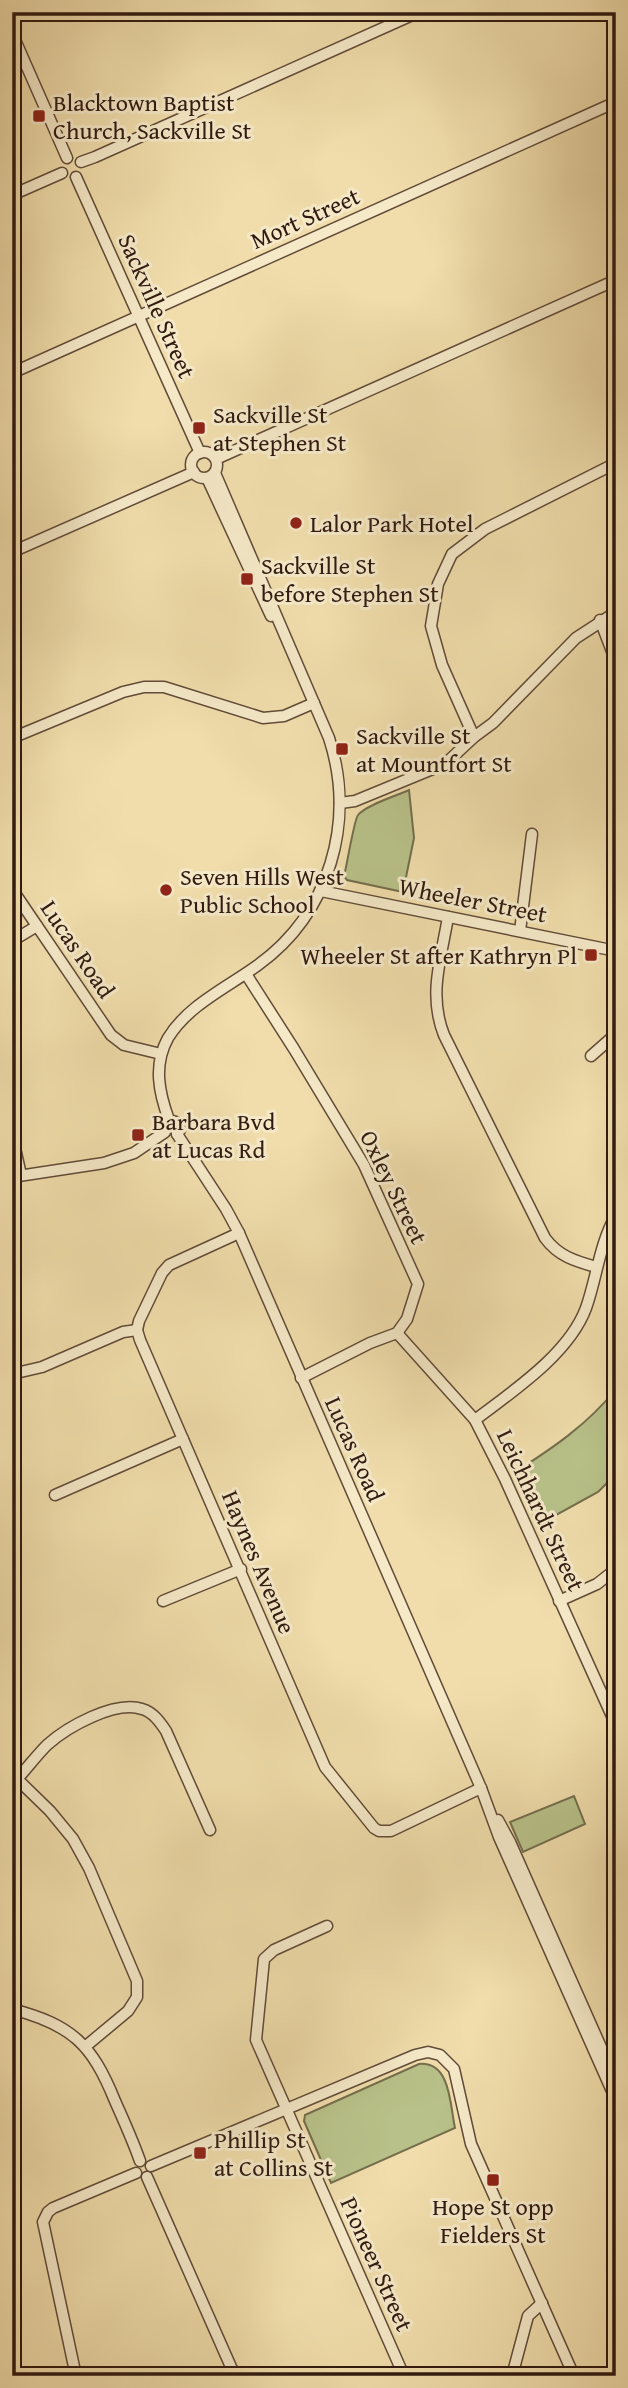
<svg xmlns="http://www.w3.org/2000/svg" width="628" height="2388" font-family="'Gentium Book Plus',serif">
<rect width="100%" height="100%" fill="#f0ddab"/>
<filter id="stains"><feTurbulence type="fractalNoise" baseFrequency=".00286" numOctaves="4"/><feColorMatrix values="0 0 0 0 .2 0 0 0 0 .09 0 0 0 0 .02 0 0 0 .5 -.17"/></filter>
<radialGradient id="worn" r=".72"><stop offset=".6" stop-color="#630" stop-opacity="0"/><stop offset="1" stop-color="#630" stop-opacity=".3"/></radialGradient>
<g fill="#b8c189" stroke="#746e4d" stroke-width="2">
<path d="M409 790 414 838 403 892 347 880 344 876C347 865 354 820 358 815 366 805 396 796 409 790Z"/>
<path d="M616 1389V1474L598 1492 538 1525 515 1472C553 1448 588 1424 616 1389Z"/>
<path d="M574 1796 585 1824 523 1852 510 1822Z"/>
<path d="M419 2064C451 2061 450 2106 455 2128L331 2183 304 2121 305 2115Z"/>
</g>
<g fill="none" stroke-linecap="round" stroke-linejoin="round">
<defs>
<g id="minor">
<path d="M12 16 22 12"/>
<path d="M12 33 67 158"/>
<path d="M81 162 95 157 419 12"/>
<path d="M76 177 200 453"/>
<path d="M12 195 62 173"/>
<path d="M12 373 616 102"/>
<circle cx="204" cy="465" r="13"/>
<path d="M216 459 616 280"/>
<path d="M207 478 271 616"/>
<path d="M12 552 194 472"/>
<path d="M600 620 616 662"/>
<path d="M474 737 442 665 431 626 438 584 452 554 485 529 616 463"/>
<path d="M12 738 123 692 144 687H164L263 718 284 716 314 703"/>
<path d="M340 803 355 801 445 764 474 737 493 723 576 638 616 612"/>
<path d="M12 889 111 1035 124 1045 161 1054"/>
<path d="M321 891 616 951"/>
<path d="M448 917C441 959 428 995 444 1035L545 1238C558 1256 575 1261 596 1267"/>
<path d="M520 931 532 834"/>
<path d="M12 941 37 926"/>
<path d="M246 974 294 1049 364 1165 418 1284 407 1319 397 1333 370 1343 301 1378"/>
<path d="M591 1056 616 1034"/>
<path d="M169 1120C159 1093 153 1065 168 1038 188 1005 228 987 258 965 330 913 356 821 329 738L215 473"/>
<path d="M169 1120 179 1123 180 1130 177 1134"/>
<path d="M177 1134 226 1209 239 1233 481 1788 499 1837 616 2100"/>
<path d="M12 1135 21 1175"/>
<path d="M12 1177 104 1163 134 1153 165 1132"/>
<path d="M239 1233 169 1265 162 1273 139 1321 137 1330 140 1340 325 1767 374 1828 379 1831H391L481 1788"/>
<path d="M397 1333 475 1420 505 1479 616 1725"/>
<path d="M12 1374 42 1367 123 1332 137 1330"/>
<path d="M475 1420C513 1391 569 1354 586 1308 597 1277 599 1245 616 1215"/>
<path d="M55 1495 183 1439"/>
<path d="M163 1601 241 1569"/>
<path d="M559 1601 597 1584 616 1569"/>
<path d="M12 1774 50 1811 73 1839 89 1868 137 1981V1997L128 2011 86 2046"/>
<path d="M18 1778C28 1767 37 1755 47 1745 67 1727 115 1700 142 1709 153 1712 160 1722 166 1731L210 1830"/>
<path d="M498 1820 510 1842 616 2081"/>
<path d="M327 1926 274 1950 264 1959 256 2040 404 2376"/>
<path d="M12 2009C72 2025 92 2044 115 2101 124 2121 133 2141 140 2161"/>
<path d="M151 2166 415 2055 428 2052 440 2055 454 2069 471 2144 574 2376"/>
<path d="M147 2177 235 2376"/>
<path d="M76 2376 43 2222 48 2212 53 2208 136 2173"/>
<path d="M512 2376 528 2316 542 2303"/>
</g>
</defs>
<use href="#minor" stroke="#614b38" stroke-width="13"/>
<use href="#minor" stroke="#f5e9c8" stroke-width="10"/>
</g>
<g fill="#8f2418" stroke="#f5e9c8" stroke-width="2.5">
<rect x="32" y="109" width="14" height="14" rx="3.5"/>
<rect x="192" y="421" width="14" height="14" rx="3.5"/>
<circle cx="296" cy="523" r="7"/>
<rect x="240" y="572" width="14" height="14" rx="3.5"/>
<rect x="335" y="742" width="14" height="14" rx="3.5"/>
<circle cx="166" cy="890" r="7"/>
<rect x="584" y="948" width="14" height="14" rx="3.5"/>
<rect x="131" y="1128" width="14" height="14" rx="3.5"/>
<rect x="193" y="2146" width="14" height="14" rx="3.5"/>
<rect x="486" y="2173" width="14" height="14" rx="3.5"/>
</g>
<g text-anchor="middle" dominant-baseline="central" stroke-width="6" stroke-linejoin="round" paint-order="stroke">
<g font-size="24" fill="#311a11" stroke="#f5e9c8" text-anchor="start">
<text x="53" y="102">Blacktown Baptist<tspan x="53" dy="28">Church, Sackville St</tspan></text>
<text x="213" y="414">Sackville St<tspan x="213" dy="28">at Stephen St</tspan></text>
<text x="310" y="523">Lalor Park Hotel</text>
<text x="261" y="565">Sackville St<tspan x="261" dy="28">before Stephen St</tspan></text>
<text x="356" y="735">Sackville St<tspan x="356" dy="28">at Mountfort St</tspan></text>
<text x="180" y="876">Seven Hills West<tspan x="180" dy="28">Public School</tspan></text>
<text x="577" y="955" text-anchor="end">Wheeler St after Kathryn Pl</text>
<text x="152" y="1121">Barbara Bvd<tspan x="152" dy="28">at Lucas Rd</tspan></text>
<text x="214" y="2139">Phillip St<tspan x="214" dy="28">at Collins St</tspan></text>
<text x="493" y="2206" text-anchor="middle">Hope St opp<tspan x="493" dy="28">Fielders St</tspan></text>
</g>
<g font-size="24" fill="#311a11" stroke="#f5e9c8">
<text transform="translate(305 218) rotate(-24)">Mort Street</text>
<text transform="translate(157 306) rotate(66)">Sackville Street</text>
<text transform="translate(473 900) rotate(11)">Wheeler Street</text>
<text transform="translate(78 949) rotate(56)">Lucas Road</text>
<text transform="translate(394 1187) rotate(64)">Oxley Street</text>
<text transform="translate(355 1449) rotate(66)">Lucas Road</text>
<text transform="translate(541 1510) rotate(65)">Leichhardt Street</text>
<text transform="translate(259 1562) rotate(67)">Haynes Avenue</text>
<text transform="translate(377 2264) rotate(66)">Pioneer Street</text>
</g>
</g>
<rect width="628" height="2388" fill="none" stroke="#f0ddab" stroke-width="42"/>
<rect x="14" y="14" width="600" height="2360" fill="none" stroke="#311a11" stroke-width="3.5"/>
<rect x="21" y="21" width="586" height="2346" fill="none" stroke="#311a11" stroke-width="2"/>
<rect width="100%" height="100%" filter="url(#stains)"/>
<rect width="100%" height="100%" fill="url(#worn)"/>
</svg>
